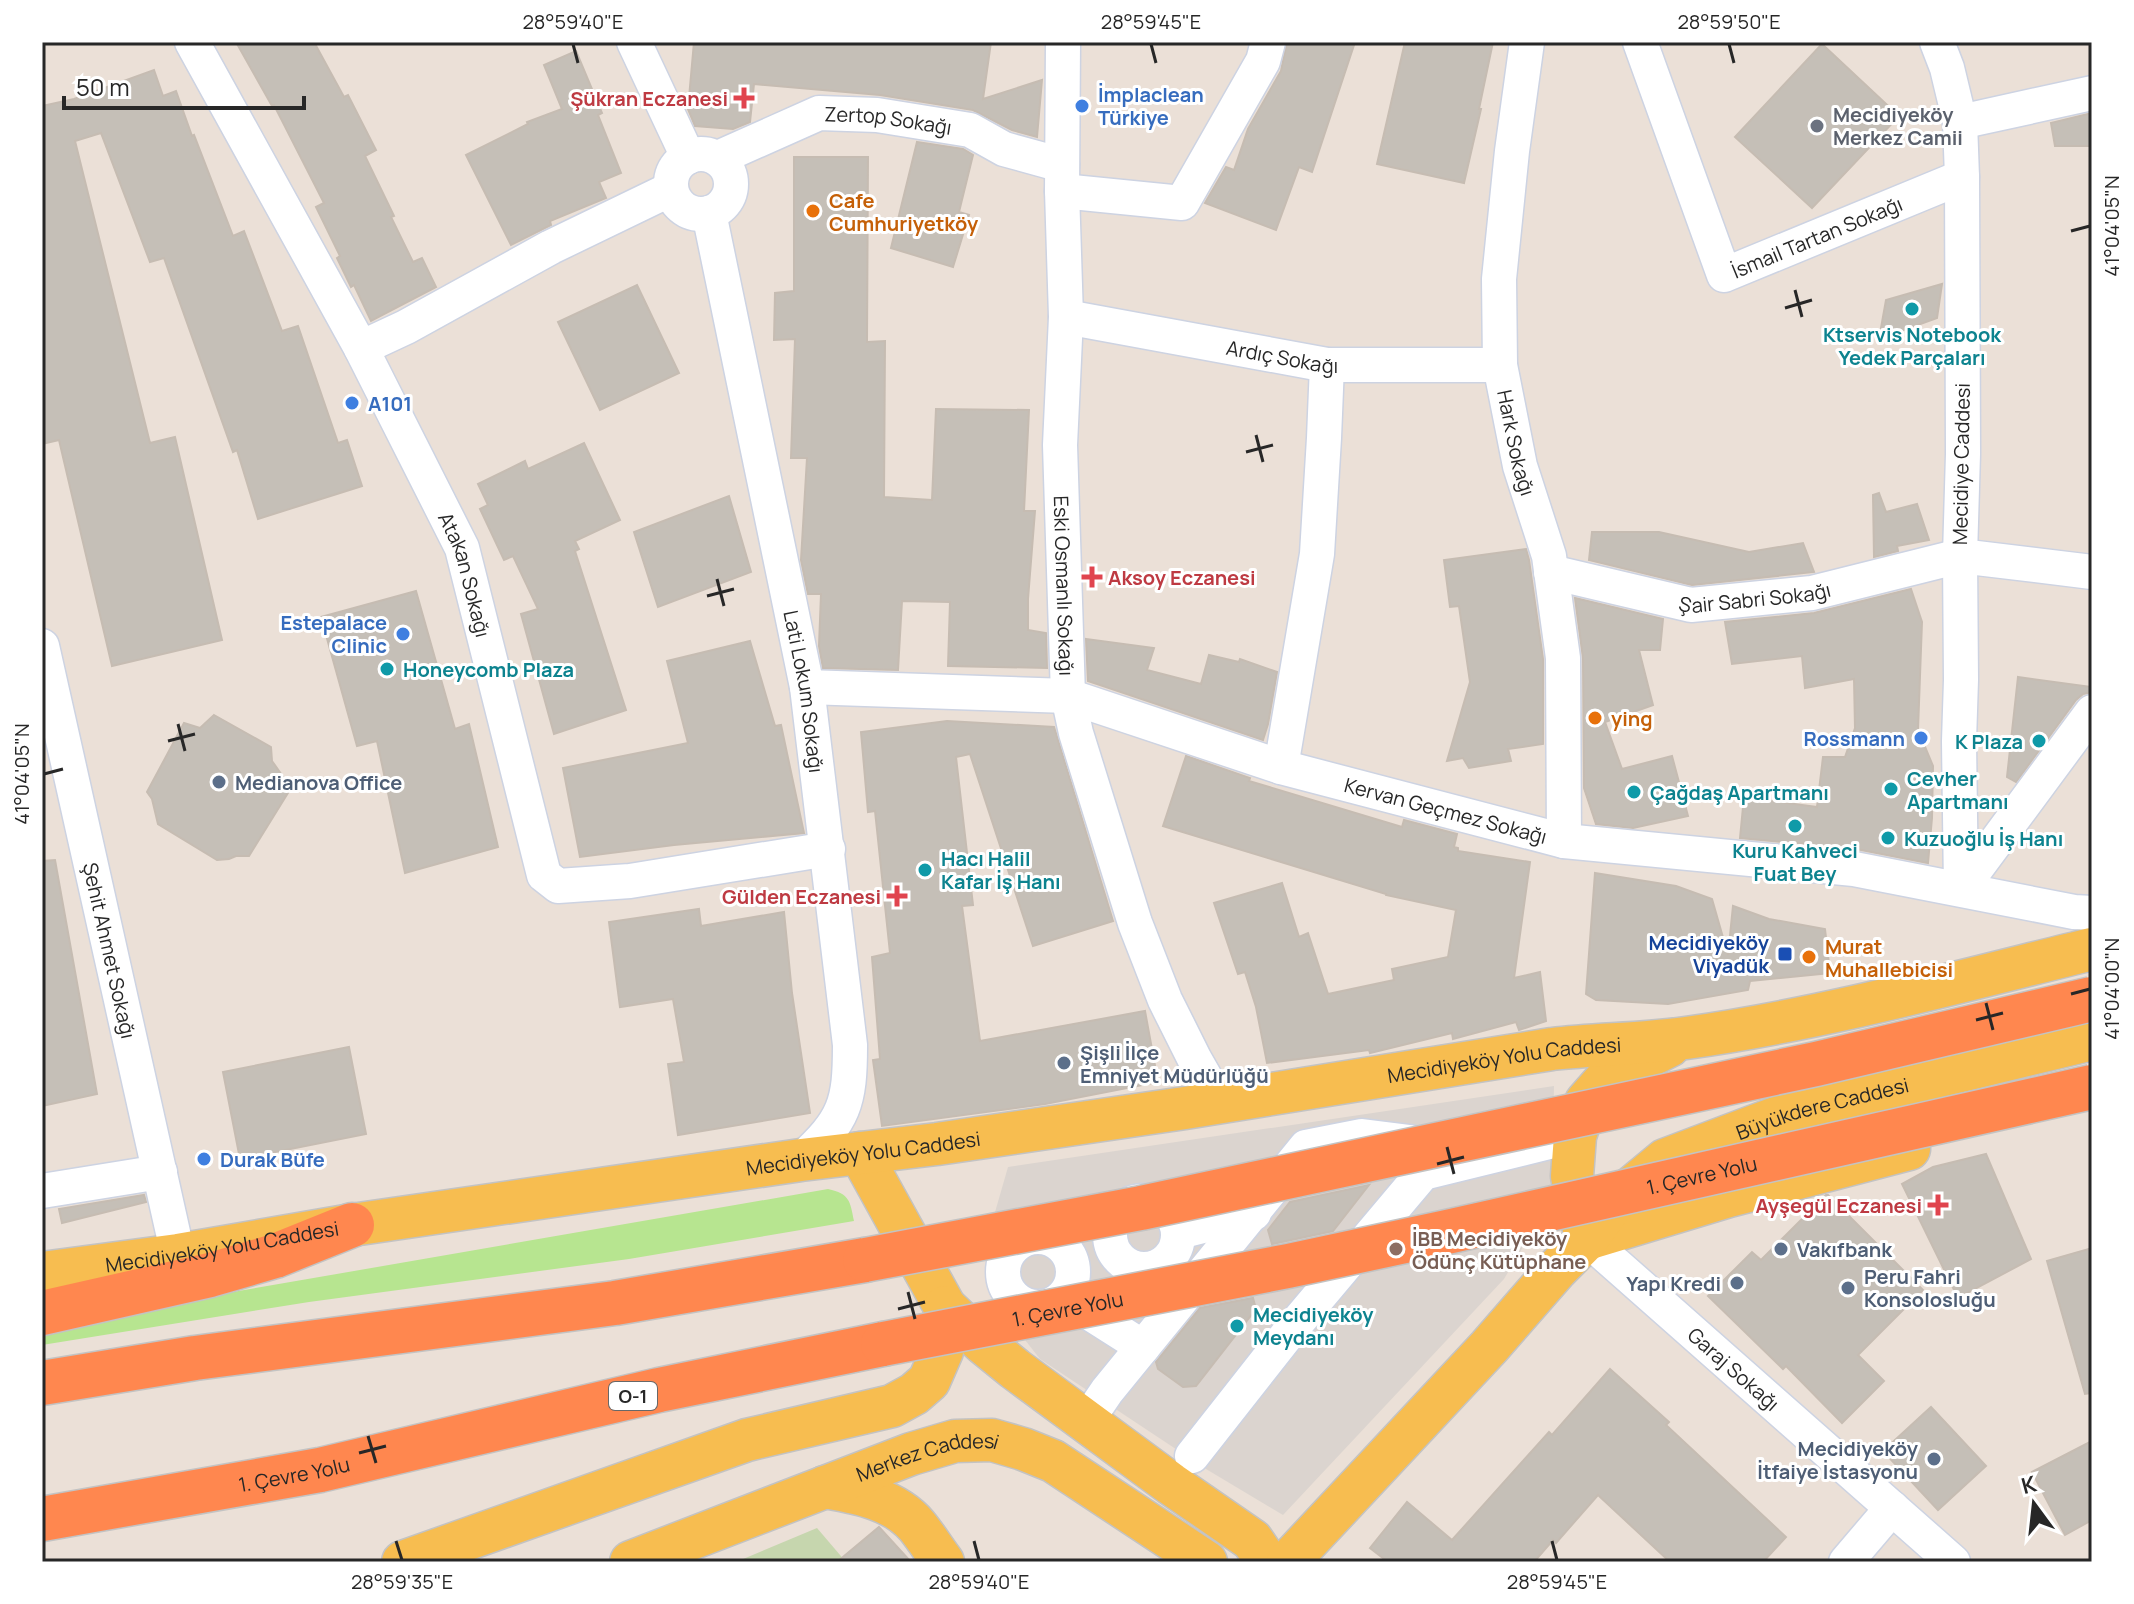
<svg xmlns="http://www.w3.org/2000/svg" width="2134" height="1604" font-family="Manrope,sans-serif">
<rect width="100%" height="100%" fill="#ebe0d7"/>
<path fill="#b7e590" d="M828 1189C850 1194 850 1201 854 1221L629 1259 309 1302 42 1345V1325Z"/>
<path fill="#c6d6ae" d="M817 1528 846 1562H736Z"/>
<path fill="#dbd4cf" d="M1554 1086 1552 1198 1504 1279 1283 1515 1206 1469 1040 1359 989 1294V1233L1008 1167Z"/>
<g fill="#c5bfb7" stroke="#c6bcb2" stroke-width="2">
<path d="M236 42H314L344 97 348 95 376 150 365 156 394 216 391 217 413 262 422 258 436 287 371 321 354 285 351 287 337 258 340 256 316 207 324 203 274 105 272 106Z"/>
<path d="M694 42H991L983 99 1042 80 1037 137 1012 130 973 110 880 95 754 84 750 122 733 129 695 126 688 109Z"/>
<path d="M1287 42H1355L1312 172 1299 167 1276 230 1205 203 1226 167 1234 170 1248 129 1281 71Z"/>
<path d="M1405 42H1493L1479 109H1481L1464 183 1377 164Z"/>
<path d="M1822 44 1899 116 1812 208 1735 137Z"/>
<path d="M576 51 602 113 598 115 621 173 599 182 606 198 550 221 551 225 511 245 466 155 528 124 527 122 562 109 544 65Z"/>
<path d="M154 70 163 96 176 91 192 136 194 135 233 236 244 231 282 331 298 326 338 443 347 440 362 486 258 519 237 450 233 452 164 258 150 262 101 133 75 141 150 443 175 437 222 640 112 666 59 440 42 444V106L74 99Z"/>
<path d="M2092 113V146H2055L2051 123Z"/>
<path d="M917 142 963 149 973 155 959 212 969 215 953 267 891 248Z"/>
<path d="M794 157H868L867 342 885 341 884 497 932 500 936 409 1029 410 1024 511H1035L1028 599V630L1046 633 1047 668 948 666 950 602 902 601 898 670 823 668 819 646 821 594H808L801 560 807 458H791L795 339 774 340 775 293 794 291Z"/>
<path d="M1942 284 1937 318 1879 339 1886 300Z"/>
<path d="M637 285 679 373 600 410 558 322Z"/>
<path d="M584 443 620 520 575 541 579 549 575 551 626 710 554 734 521 614 538 609 513 556 504 560 480 509 488 505 478 484 525 461 528 469Z"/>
<path d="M1879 493 1886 512 1917 504 1929 540 1897 546 1898 551 1874 557 1873 495Z"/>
<path d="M729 496 751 572 658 607 634 532Z"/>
<path d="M1592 532H1659L1749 552 1803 543 1814 572 1692 585 1589 560Z"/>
<path d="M1526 549 1529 560 1543 659V744L1508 749 1511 761 1469 768 1463 758 1447 761 1470 682 1459 606 1450 607 1444 560Z"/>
<path d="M1911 589 1922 622 1918 730 1933 766 1932 818 1928 863 1856 849 1740 838 1744 797 1817 807 1823 757H1845L1855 728 1854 679 1805 688 1802 656 1732 664 1725 622 1814 613Z"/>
<path d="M416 591 455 729 469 724 498 847 405 873 377 741 357 746 321 617Z"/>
<path d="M1575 598 1663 619 1660 650H1639L1653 705 1605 722 1622 769 1672 756 1688 816 1633 828 1596 824 1584 788 1583 658Z"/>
<path d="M1086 639 1154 648 1147 670 1201 684 1209 655 1239 662 1240 659 1277 672 1268 724 1263 740 1088 681Z"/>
<path d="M750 641 775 726 781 725 804 833 674 845 580 857 563 768 688 743 667 661Z"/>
<path d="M2018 677 2092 687V692L2083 694 2076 700 2016 782 2007 777Z"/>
<path d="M214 715 271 747 272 761 291 788 249 856H236L229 859 217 860 158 824 152 799 147 792 184 723 200 728Z"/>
<path d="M947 721 1054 727 1113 921 1033 946 970 754 956 757 973 905 962 906 980 1041 1145 1011 1158 1082 1045 1104 882 1126 873 1060 880 1059 872 957 890 953 875 811 868 812 861 732Z"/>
<path d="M1186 756 1250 778 1249 781 1402 827 1404 820 1457 834 1454 847 1458 848V851L1530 862 1514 978 1540 972 1546 1021 1519 1030 1516 1022 1453 1039 1452 1033 1370 1053 1369 1050 1267 1063 1256 1007 1245 972 1238 974 1214 903 1282 883 1299 937 1308 933 1328 994 1394 980 1392 969 1448 957 1456 910 1386 895V894L1163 826Z"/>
<path d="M55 860 97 1094 42 1106V861Z"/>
<path d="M1595 873 1676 886 1712 899 1728 955 1733 906 1769 919 1825 929 1830 973 1750 981 1748 990 1668 1004 1596 1000 1586 994Z"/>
<path d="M699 909 701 926 784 912 792 993 810 1113 678 1135 668 1064 684 1062 673 999 620 1007 609 922Z"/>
<path d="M349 1047 366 1134 240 1159 223 1072Z"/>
<path d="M1986 1154 2031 1259 1958 1298 1902 1184 1933 1167Z"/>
<path d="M1369 1185 1333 1231 1272 1244 1268 1230 1290 1202Z"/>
<path d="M144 1195 146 1202 62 1223 59 1209Z"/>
<path d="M1826 1195H1828L1923 1290 1858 1355 1884 1381 1842 1423 1786 1366 1783 1369 1708 1296 1752 1252 1761 1260Z"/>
<path d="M2092 1248V1393L2085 1394 2047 1261Z"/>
<path d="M1253 1298 1256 1309 1196 1386 1183 1387 1158 1369 1156 1362 1200 1308Z"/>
<path d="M1610 1369 1669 1422 1666 1425 1786 1537 1763 1562H1670L1598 1495 1556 1543 1553 1540 1534 1562H1388L1370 1548 1407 1502 1452 1540 1549 1432 1552 1435Z"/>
<path d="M1931 1407 1986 1466 1938 1510 1883 1451Z"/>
<path d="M2092 1441V1520L2065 1535 2032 1472Z"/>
<path d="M879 1527 911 1562H837Z"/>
</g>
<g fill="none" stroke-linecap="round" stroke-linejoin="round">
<defs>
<g id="minor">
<path id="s1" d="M192 42 361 348 462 548 544 875 558 886 630 881 828 849"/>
<path d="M634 42 688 157"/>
<path id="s2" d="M1063 42 1062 191 1066 317 1060 445 1068 696 1076 733 1135 923 1165 1000 1195 1060 1219 1102"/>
<path id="s3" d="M1527 42 1512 151 1499 279 1500 365 1520 466 1549 556 1563 658 1564 841"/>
<path id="s4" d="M1640 42 1724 275 1962 177"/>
<path d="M1937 42 1947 68 1960 122 1962 177 1963 454 1960 556 1961 680 1959 741 1961 889"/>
<path d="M1960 122 2092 93"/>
<circle cx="701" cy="184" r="30"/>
<path id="s5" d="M718 158 819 113 877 115 970 130 1004 149 1062 165"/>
<path d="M1062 191 1182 203 1263 61 1268 42"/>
<path id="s6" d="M709 213 807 687 850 1045C850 1103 845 1120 801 1160"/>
<path id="s7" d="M1066 317 1327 365H1500"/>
<path d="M361 348 406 327 551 247 671 189"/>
<path id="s8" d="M1551 572 1691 605 1812 593 1960 556 2092 572"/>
<path id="s9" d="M42 646 178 1255"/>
<path id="s10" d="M807 687 1068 696 1281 767 1564 841 1854 869 2074 912 2092 913"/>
<path d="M1281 767 1317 554 1324 438 1327 365"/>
<path d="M1961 889 2092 712"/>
<path d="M42 1191 160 1172"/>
<circle cx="1144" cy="1235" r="34"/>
<path d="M1179 1232 1254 1213"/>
<circle cx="1038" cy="1272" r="35"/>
<path id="s11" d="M1587 1239 1953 1562"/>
<path d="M1069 1300 1143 1347"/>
<path d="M1086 1422 1107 1391 1306 1147 1362 1136 1410 1142 1412 1146"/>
<path d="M1192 1456 1295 1325 1423 1173 1549 1142"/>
<path d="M1846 1562 1892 1508"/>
</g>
<g id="major">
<path d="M860 1153 945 1307 983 1343 1015 1369 1171 1484 1252 1540 1267 1562"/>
<path d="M1586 1238 1572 1176 1575 1136 1586 1102 1608 1077 1669 1046"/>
<path d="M1587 1239 1729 1196 1909 1149"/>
<path id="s12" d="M42 1273 178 1255 352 1225 801 1160 937 1144 1185 1108 1552 1049C1597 1044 1642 1044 1686 1038 1823 1019 1958 982 2092 949"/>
<path d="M825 1487C858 1493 894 1499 917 1526 926 1537 934 1550 943 1562"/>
<path d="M403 1562 747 1440 892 1406 914 1394 929 1381 942 1351 945 1336V1307"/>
<path id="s13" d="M631 1562 911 1454 955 1441 992 1440 1023 1449 1053 1461 1206 1562"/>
<path id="s14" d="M1288 1562 1489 1347 1557 1269 1587 1239 1612 1204 1665 1160 1792 1112 2092 1039"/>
</g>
<g id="highway">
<path d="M42 1313 210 1275 275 1256 352 1225"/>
<path d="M42 1383 195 1358 615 1303 865 1260"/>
<path id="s15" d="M42 1519 320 1470 659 1390 883 1344"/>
</g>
</defs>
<use href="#minor" stroke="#cdd3e2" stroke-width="37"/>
<use href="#major" stroke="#c3c3c3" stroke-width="45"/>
<use href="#highway" stroke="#c3c3c3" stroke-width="47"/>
<use href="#minor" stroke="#fff" stroke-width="34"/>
<use href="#major" stroke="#f7bd50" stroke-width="42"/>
<use href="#highway" stroke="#ff874f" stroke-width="44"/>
<defs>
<g id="highway-bridge">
<path d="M865 1260 1141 1208 1816 1064 2092 999"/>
<path id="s16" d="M883 1344 1288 1266 1447 1232 2092 1087"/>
</g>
</defs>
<use href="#highway-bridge" stroke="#c3c3c3" stroke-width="47" stroke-linecap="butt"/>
<use href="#highway-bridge" stroke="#ff874f" stroke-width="44"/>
</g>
<path fill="none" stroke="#272727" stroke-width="3" d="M573 44 578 63M1151 44 1156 63M1729 44 1734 63M2071 231 2090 226M1795 290 1802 317M1785 308 1812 300M1256 435 1263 462M1246 452 1273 445M717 579 724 606M707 596 734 589M178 724 185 751M168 741 195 734M44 774 63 769M2071 994 2090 989M1986 1003 1993 1030M1976 1020 2003 1013M1447 1147 1454 1174M1437 1164 1464 1157M908 1292 915 1319M898 1309 925 1302M368 1436 376 1463M359 1453 386 1446M396 1541 402 1560M974 1541 979 1560M1552 1541 1557 1560"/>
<g fill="#e0444e" stroke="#fff" stroke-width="3">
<path d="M740 86h8v8h8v8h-8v8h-8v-8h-8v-8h8z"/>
<path d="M1088 565h8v8h8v8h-8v8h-8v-8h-8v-8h8z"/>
<path d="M893 884h8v8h8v8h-8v8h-8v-8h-8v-8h8z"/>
<path d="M1934 1193h8v8h8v8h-8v8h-8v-8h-8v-8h8z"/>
</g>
<g fill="#3f7fe0" stroke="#fff" stroke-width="3">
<circle cx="1082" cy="106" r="8"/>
<circle cx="352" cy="403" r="8"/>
<circle cx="403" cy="634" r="8"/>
<circle cx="1921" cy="738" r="8"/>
<circle cx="204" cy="1159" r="8"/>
</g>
<circle fill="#6b7280" stroke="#fff" stroke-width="3" cx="1817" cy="126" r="8"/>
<g fill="#e8710a" stroke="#fff" stroke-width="3">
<circle cx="813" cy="211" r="8"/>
<circle cx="1595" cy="718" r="8"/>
<circle cx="1809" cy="957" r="8"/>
</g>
<g fill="#0f9aa8" stroke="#fff" stroke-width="3">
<circle cx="1912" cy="309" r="8"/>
<circle cx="387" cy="669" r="8"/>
<circle cx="2039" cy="741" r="8"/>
<circle cx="1891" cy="789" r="8"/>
<circle cx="1634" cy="792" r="8"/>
<circle cx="1795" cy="826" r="8"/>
<circle cx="1888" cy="838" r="8"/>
<circle cx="925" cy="870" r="8"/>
<circle cx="1237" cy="1326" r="8"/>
</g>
<g fill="#5c6f8a" stroke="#fff" stroke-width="3">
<circle cx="219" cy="782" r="8"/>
<circle cx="1064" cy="1063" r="8"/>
<circle cx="1781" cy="1249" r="8"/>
<circle cx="1737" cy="1283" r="8"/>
<circle cx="1848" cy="1288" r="8"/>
<circle cx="1934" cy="1459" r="8"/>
</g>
<rect fill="#1a4fb4" stroke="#fff" stroke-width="3" x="1777" y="946" width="16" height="16" rx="4"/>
<circle fill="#8d6e63" stroke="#fff" stroke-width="3" cx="1396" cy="1249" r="8"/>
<g text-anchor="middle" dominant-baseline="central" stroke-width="6" stroke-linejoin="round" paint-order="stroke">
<rect fill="#fff" stroke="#686868" stroke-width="2" x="609" y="1382" width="48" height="28" rx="6"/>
<g font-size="18" font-weight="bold" fill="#272727">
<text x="633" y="1396">O-1</text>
</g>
<g font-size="20" font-weight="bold" fill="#366cbe" stroke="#fff" text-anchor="start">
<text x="1098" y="94">İmplaclean<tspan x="1098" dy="23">Türkiye</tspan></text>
<text x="368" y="403">A101</text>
<text x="387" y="622" text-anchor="end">Estepalace<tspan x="387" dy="23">Clinic</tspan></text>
<text x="1905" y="738" text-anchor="end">Rossmann</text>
<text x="220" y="1159">Durak Büfe</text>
</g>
<g font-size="20" font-weight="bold" fill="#be3a42" stroke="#fff" text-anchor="end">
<text x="728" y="98">Şükran Eczanesi</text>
<text x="1108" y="577" text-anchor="start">Aksoy Eczanesi</text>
<text x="881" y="896">Gülden Eczanesi</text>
<text x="1922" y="1205">Ayşegül Eczanesi</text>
</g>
<g font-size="20" font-weight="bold" fill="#5b616d" stroke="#fff" text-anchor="start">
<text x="1833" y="114">Mecidiyeköy<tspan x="1833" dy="23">Merkez Camii</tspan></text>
</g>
<g font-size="20" fill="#272727" stroke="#fff">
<text stroke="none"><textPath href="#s5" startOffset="180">Zertop Sokağı</textPath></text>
<text stroke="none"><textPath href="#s4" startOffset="348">İsmail Tartan Sokağı</textPath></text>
<text stroke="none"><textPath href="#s7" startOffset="220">Ardıç Sokağı</textPath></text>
<text stroke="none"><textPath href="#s3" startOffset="404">Hark Sokağı</textPath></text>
<text transform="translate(1961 464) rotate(-89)">Mecidiye Caddesi</text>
<text stroke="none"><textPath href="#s1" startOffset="600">Atakan Sokağı</textPath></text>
<text stroke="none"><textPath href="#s2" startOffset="544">Eski Osmanlı Sokağı</textPath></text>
<text stroke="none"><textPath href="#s8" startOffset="208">Şair Sabri Sokağı</textPath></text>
<text stroke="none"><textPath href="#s6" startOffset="488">Lati Lokum Sokağı</textPath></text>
<text stroke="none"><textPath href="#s10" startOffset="656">Kervan Geçmez Sokağı</textPath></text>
<text stroke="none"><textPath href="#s9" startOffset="312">Şehit Ahmet Sokağı</textPath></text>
<text stroke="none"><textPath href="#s12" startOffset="1478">Mecidiyeköy Yolu Caddesi</textPath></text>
<text stroke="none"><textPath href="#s14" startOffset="718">Büyükdere Caddesi</textPath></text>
<text stroke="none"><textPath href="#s12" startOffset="830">Mecidiyeköy Yolu Caddesi</textPath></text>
<text stroke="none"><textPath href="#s16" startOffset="836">1. Çevre Yolu</textPath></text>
<text stroke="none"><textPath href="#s12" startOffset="182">Mecidiyeköy Yolu Caddesi</textPath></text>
<text stroke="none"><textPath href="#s16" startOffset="188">1. Çevre Yolu</textPath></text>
<text stroke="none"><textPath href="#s11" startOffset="196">Garaj Sokağı</textPath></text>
<text stroke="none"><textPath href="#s13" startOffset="316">Merkez Caddesi</textPath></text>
<text stroke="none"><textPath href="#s15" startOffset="256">1. Çevre Yolu</textPath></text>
</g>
<g font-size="20" font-weight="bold" fill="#c56008" stroke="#fff" text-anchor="start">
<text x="829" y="200">Cafe<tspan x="829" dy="23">Cumhuriyetköy</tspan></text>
<text x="1611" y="718">ying</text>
<text x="1825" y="946">Murat<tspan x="1825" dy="23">Muhallebicisi</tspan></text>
</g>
<g font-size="20" font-weight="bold" fill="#0d838f" stroke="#fff" text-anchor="start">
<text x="1912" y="334" text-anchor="middle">Ktservis Notebook<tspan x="1912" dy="23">Yedek Parçaları</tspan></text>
<text x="403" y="669">Honeycomb Plaza</text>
<text x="2023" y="741" text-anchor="end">K Plaza</text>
<text x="1907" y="778">Cevher<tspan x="1907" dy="23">Apartmanı</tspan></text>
<text x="1650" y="792">Çağdaş Apartmanı</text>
<text x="1904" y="838">Kuzuoğlu İş Hanı</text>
<text x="1795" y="850" text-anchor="middle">Kuru Kahveci<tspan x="1795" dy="23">Fuat Bey</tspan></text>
<text x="941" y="858">Hacı Halil<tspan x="941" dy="23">Kafar İş Hanı</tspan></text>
<text x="1253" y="1314">Mecidiyeköy<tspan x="1253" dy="23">Meydanı</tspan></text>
</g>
<g font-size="20" font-weight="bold" fill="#4e5e75" stroke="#fff" text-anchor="start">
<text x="235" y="782">Medianova Office</text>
<text x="1080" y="1052">Şişli İlçe<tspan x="1080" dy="23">Emniyet Müdürlüğü</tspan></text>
<text x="1797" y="1249">Vakıfbank</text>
<text x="1864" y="1276">Peru Fahri<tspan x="1864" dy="23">Konsolosluğu</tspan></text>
<text x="1721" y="1283" text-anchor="end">Yapı Kredi</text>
<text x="1918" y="1448" text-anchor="end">Mecidiyeköy<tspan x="1918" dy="23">İtfaiye İstasyonu</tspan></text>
</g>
<g font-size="20" font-weight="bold" fill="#164399" stroke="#fff" text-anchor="end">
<text x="1769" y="942">Mecidiyeköy<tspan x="1769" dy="23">Viyadük</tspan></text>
</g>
<g font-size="20" font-weight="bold" fill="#785e54" stroke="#fff" text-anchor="start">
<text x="1412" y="1238">İBB Mecidiyeköy<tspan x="1412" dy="23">Ödünç Kütüphane</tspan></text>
</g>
</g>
<rect width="2134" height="1604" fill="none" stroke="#ffffff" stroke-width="88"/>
<g transform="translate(2034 1504) rotate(345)" stroke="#ffffff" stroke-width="6" paint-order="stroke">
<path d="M0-6L14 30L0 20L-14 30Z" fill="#272727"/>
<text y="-12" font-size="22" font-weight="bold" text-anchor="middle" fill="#272727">K</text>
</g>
<path d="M64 96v12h240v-12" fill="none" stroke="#272727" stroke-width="4"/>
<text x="76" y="96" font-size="24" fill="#272727" stroke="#ffffff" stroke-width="6" paint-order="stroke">50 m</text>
<rect x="44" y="44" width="2046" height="1516" fill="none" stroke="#272727" stroke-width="3"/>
<g font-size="20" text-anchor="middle" fill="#272727">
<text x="573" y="29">28°59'40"E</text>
<text x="1151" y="29">28°59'45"E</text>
<text x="1729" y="29">28°59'50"E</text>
<text transform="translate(2112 226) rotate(-90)" y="7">41°04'05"N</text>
<text transform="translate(22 774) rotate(-90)" y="7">41°04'05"N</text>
<text transform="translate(2112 989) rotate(-90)" y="7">41°04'00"N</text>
<text x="402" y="1589">28°59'35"E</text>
<text x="979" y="1589">28°59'40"E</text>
<text x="1557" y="1589">28°59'45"E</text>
</g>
</svg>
